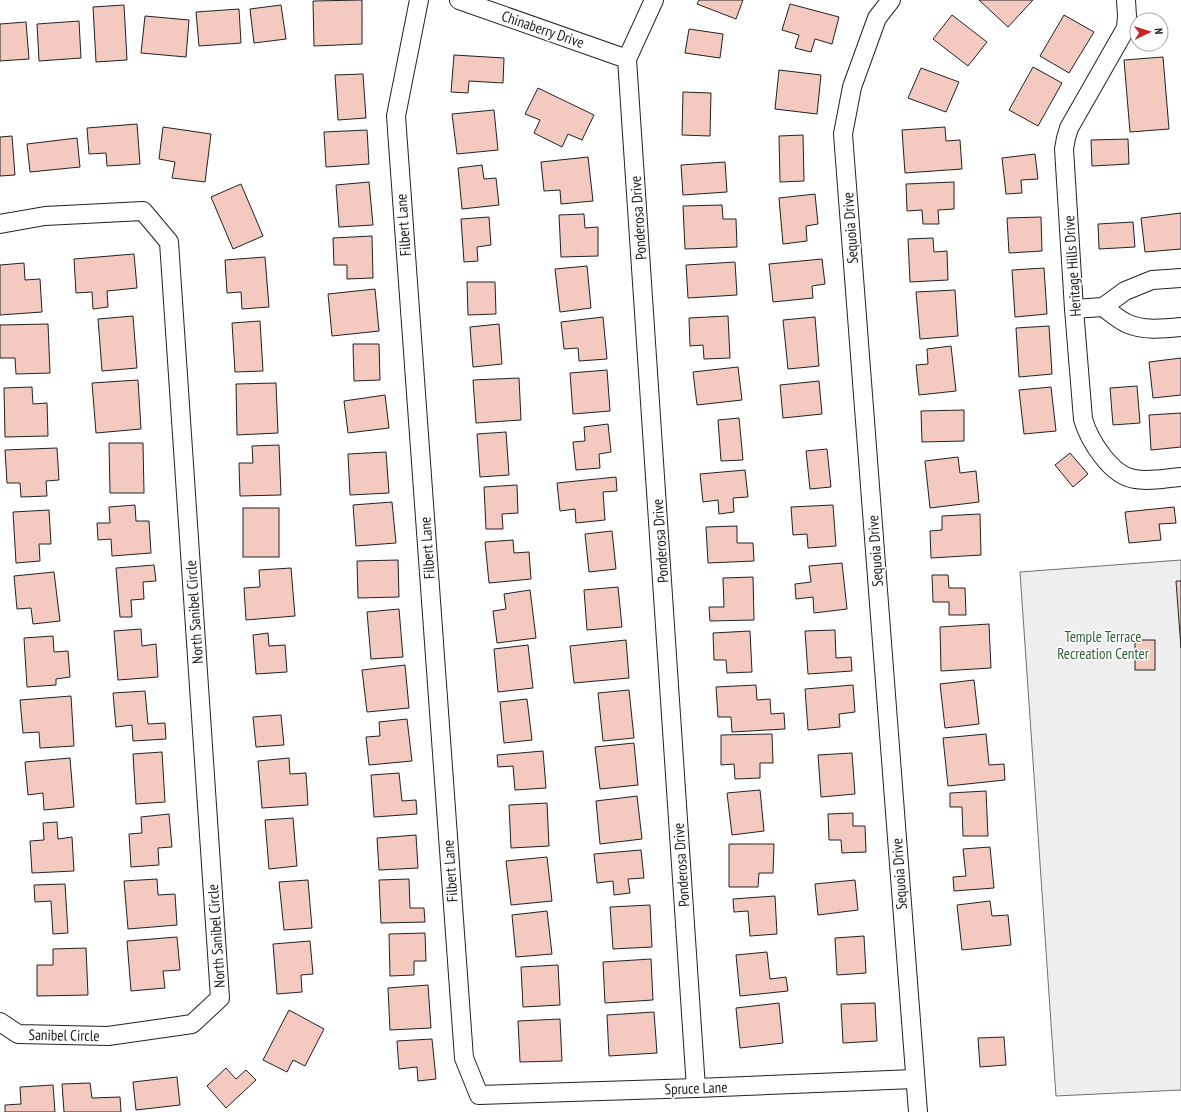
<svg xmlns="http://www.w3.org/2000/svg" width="1181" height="1112" font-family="'PT Sans Narrow',sans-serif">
<rect width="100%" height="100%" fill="#fff"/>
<path fill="#eee" stroke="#6f6f6f" d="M1181 560V1090L1056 1096 1020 572Z"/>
<g fill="#f3c9c0" stroke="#222">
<path d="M362 0V44L314 46 313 1Z"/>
<path d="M699 0H743L736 19 697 4Z"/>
<path d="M979 0H1033L1008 27Z"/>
<path d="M790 4 839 17 832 44 815 39 811 52 795 48 799 35 782 30Z"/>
<path d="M124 5 127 60 96 62 93 7Z"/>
<path d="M281 5 286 39 254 43 250 9Z"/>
<path d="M239 9 241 43 199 46 196 12Z"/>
<path d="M952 15 987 42 968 66 933 39Z"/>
<path d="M1064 15 1094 32 1069 73 1040 56Z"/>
<path d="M145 16 189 20 186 57 141 53Z"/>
<path d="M79 21 81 58 39 61 37 24Z"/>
<path d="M26 22 29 59 0 61V24Z"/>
<path d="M689 29 723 34 720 58 685 53Z"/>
<path d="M454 55 504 58 503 83 469 81 468 93 451 92Z"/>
<path d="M1163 57 1169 129 1130 132 1124 60Z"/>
<path d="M1033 67 1062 83 1038 126 1009 110Z"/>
<path d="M921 68 959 82 946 112 908 98Z"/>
<path d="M779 70 821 75 817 114 775 109Z"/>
<path d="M363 74 366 118 338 120 335 75Z"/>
<path d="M538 88 594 115 582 140 568 134 562 147 534 133 540 120 525 114Z"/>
<path d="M683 92 711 93 710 136 682 135Z"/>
<path d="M494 110 498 150 457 154 452 114Z"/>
<path d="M137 124 140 164 107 166 106 153 89 154 87 128Z"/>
<path d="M163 127 211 134 205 182 172 178 175 162 159 159Z"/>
<path d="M945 127 946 141 960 140 962 169 905 173 902 130Z"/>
<path d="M367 130 369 164 326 167 324 132Z"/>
<path d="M803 135 804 181 780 182 779 136Z"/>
<path d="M12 136 15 175 0 176V137Z"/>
<path d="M77 138 80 167 30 172 27 144Z"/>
<path d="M1128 139 1129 164 1092 166 1091 140Z"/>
<path d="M1035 154 1038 179 1021 180 1022 193 1006 194 1002 158Z"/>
<path d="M588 157 593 201 561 204 560 190 544 191 541 162Z"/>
<path d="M725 162 727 192 683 195 681 165Z"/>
<path d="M482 165 484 179 496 178 499 205 462 209 458 168Z"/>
<path d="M369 182 373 225 339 227 336 185Z"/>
<path d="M954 182V209L938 210 939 224H923L922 210 907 211 906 184Z"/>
<path d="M241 184 263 236 233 249 211 197Z"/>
<path d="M815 194 818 224 806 226 807 241 783 244 779 198Z"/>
<path d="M722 205 723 219H736L737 247 685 249 683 206Z"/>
<path d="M1181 213V249L1145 252 1141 218Z"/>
<path d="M584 214 585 228 598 227V256L561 257 559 215Z"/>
<path d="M489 217 491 245 477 247 478 261 464 262 461 219Z"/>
<path d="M1041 217 1042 251 1009 253 1007 218Z"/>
<path d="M1133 222 1135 247 1099 249 1098 224Z"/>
<path d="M372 236 373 278 347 279V265H334L333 238Z"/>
<path d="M933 238 934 252 947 251 948 280 910 282 908 239Z"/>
<path d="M134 254 137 288 107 291 108 307 93 309 92 292 76 293 74 259Z"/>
<path d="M265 257 269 307 242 309 241 292 227 293 225 260Z"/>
<path d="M822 259 825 284 812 286 813 298 773 302 769 264Z"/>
<path d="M735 262 737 295 688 298 686 265Z"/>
<path d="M24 263 25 280 40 279 42 312 0 315V265Z"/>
<path d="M587 266 591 308 560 312 555 269Z"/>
<path d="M1044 268 1047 314 1015 317 1012 270Z"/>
<path d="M467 282H495L496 314 468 315Z"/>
<path d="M375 289 379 331 332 336 328 294Z"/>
<path d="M955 290 958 336 920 339 916 292Z"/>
<path d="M133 316 137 368 102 371 98 319Z"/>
<path d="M728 316 730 358 704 359 703 345 690 346 689 318Z"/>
<path d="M603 317 607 359 579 361 578 348 564 349 561 322Z"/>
<path d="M815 317 819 366 788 369 783 320Z"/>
<path d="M260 321 263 371 235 372 232 323Z"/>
<path d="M48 324 50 373 16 374 15 358H0V325Z"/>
<path d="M499 324 502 364 473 367 470 327Z"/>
<path d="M1049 326 1052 374 1019 377 1016 328Z"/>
<path d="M353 344H379L380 380 354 381Z"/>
<path d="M951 346 956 391 919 395 916 365 928 364 927 349Z"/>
<path d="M1181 358V395L1153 398 1149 362Z"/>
<path d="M738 367 742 400 697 405 693 372Z"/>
<path d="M607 370 610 411 573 414 570 373Z"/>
<path d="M519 378 521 420 476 423 473 380Z"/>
<path d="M138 380 141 429 96 433 92 383Z"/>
<path d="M819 381 822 414 783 418 780 385Z"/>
<path d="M276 383 278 433 237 435 236 384Z"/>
<path d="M1137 386 1140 423 1113 425 1110 388Z"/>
<path d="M32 387 33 404 47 403 48 436 5 437 4 388Z"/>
<path d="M1051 387 1056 431 1024 434 1019 390Z"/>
<path d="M385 395 389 428 348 433 344 401Z"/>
<path d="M964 410V441L922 442 921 411Z"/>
<path d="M1181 413V447L1151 450 1149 415Z"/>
<path d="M739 418 743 460 721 461 718 420Z"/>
<path d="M608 424 611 452 599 454 600 468 576 470 573 442 585 441 584 427Z"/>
<path d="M506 432 509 475 480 477 477 434Z"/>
<path d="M109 443H143L144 493H110Z"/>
<path d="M279 445 281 495 240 496 239 463H253L252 446Z"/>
<path d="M57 448 59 480 46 481 47 496 21 497 20 483H7L5 450Z"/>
<path d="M827 449 831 487 810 489 806 451Z"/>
<path d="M386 452 389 493 350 495 348 454Z"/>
<path d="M1070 453 1088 474 1073 487 1055 465Z"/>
<path d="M958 457 960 473 976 471 979 502 930 508 925 461Z"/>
<path d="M745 470 748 497 733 498 734 512 719 514 718 500 703 502 700 474Z"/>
<path d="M616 477 617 491 603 492 605 520 576 523 575 509 560 511 557 483Z"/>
<path d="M517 485 518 513 502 514 503 529H486L484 487Z"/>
<path d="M392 502 396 543 356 546 353 505Z"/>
<path d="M135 505 136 521H149L151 553 112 556 111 539 98 540 97 523H110L109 507Z"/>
<path d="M833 505 836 546 808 548 807 534 793 535 791 507Z"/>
<path d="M1174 507 1176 523 1159 524 1161 540 1129 543 1125 512Z"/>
<rect x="243" y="508" width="36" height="49"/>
<path d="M49 510 51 544H39L40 561 16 563 13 512Z"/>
<path d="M980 514 981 555 931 558 930 531 942 530V516Z"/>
<path d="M737 526V543H753L754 561 708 563 706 527Z"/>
<path d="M612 531 616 569 589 572 585 534Z"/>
<path d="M513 540 514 553 529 552 531 579 489 583 485 542Z"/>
<path d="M398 560 399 597 358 598 357 561Z"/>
<path d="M842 563 847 609 814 613 813 597 796 599 795 584 811 582 809 566Z"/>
<path d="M154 565 156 581 143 582 144 599 131 600 132 617H120L116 568Z"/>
<path d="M291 568 295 616 246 620 244 588 260 587 259 570Z"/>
<path d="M54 572 60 621 33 624 31 608 17 609 14 576Z"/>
<path d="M932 575H948L949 588H965L966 615H949V602H933Z"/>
<path d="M753 577 754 620 710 621 709 607H724L723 578Z"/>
<path d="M1176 581H1181V648Z"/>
<path d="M618 587 622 627 587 630 584 590Z"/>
<path d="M530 590 536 638 497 643 493 611 506 609 504 594Z"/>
<path d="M399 609 403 657 371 659 367 612Z"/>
<path d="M989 624 991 668 941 671 940 627Z"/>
<path d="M141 629 142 646 156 644 158 677 118 680 114 631Z"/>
<path d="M835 630 836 658 851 657 852 671 808 674 805 631Z"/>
<path d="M750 631 752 672 727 673 726 660H714L713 633Z"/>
<path d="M268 633 269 646 285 645 287 672 256 674 253 635Z"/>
<path d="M53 636 54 652 68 651 70 677 56 679V685L27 687 24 638Z"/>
<path d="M626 640 629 678 574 683 570 646Z"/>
<rect x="1135" y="640" width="20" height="30"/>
<path d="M528 645 533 688 498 692 494 649Z"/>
<path d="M405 665 409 708 367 712 362 670Z"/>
<path d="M974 680 979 724 945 728 940 684Z"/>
<path d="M756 685 757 700 770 699 771 714 784 713 785 729 732 732 731 717H718L716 687Z"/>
<path d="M853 685 855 712 839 714 840 727 808 730 805 689Z"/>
<path d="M629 690 634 738 603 741 598 693Z"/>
<path d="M145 691 148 724 165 723 166 739 133 741 132 725 116 727 113 693Z"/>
<path d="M71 696 74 746 40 748 39 732 23 733 20 700Z"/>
<path d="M527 699 532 740 504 743 500 702Z"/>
<path d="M281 715 284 745 256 747 253 717Z"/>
<path d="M407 719 412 761 369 765 366 737 380 736 379 722Z"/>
<path d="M772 734 773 763H760V778L735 779 734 764 721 765V735Z"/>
<path d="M986 734 989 765 1004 764 1005 780 948 786 943 738Z"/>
<path d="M634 743 638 785 600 789 595 747Z"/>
<path d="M543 751 546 788 515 790 513 766 498 767 497 755Z"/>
<path d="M162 752 165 802 136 804 133 754Z"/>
<path d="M852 753 855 794 821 797 818 755Z"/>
<path d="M70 758 74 807 44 810 43 793 28 795 25 762Z"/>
<path d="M289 758 290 774 306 773 308 805 262 808 258 761Z"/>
<path d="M399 773 402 801 416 800 417 814 374 817 371 775Z"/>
<path d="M760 790 764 831 732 835 727 793Z"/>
<path d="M986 791 988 836H963L962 807H950V793Z"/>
<path d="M637 796 642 839 600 844 596 801Z"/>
<path d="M547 803 549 846 511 848 509 805Z"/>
<path d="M853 813V826H865L866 852 842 853 841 840H829L828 814Z"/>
<path d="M169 814 172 847 158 848 159 865 131 867 129 834 142 833 141 817Z"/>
<path d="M293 818 297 866 269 869 265 820Z"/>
<path d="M57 822 58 839 72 837 74 871 32 873 30 841 44 840 43 823Z"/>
<path d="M416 835 418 868 379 870 377 838Z"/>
<path d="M729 844H774L773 873H759L758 887H729Z"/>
<path d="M990 847 994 888 954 891 953 877 966 876 963 849Z"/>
<path d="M641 850 644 878 628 879 630 893 614 895 613 881 597 883 594 854Z"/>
<path d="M547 857 552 901 511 905 506 861Z"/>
<path d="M157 879 158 895 175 894 177 925 128 929 124 881Z"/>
<path d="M409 879 410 908H424L425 922 381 923 379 880Z"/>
<path d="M308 880 312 928 284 930 279 882Z"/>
<path d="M855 880 858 910 818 915 815 884Z"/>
<path d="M65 884 68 933 53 934 51 901 35 902 34 885Z"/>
<path d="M775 896 777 934 750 936 748 911 734 912 733 899Z"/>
<path d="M990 901 992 916 1008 915 1011 945 962 950 957 905Z"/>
<path d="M650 905 652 947 613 949 610 907Z"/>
<path d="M547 911 552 954 516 957 512 915Z"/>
<path d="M425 933 426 961H414V975L390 976 389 934Z"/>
<path d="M864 936 866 973 837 975 835 938Z"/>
<path d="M177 937 180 970 163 971 165 988 131 991 127 941Z"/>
<path d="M310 941 313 974 301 975 302 992 277 994 273 944Z"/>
<path d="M86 948 88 995 37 996V965H53V949Z"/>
<path d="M767 952 770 979 786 977 788 991 740 996 736 955Z"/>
<path d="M651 959 653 1000 605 1003 603 962Z"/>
<path d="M558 965 560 1005 523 1007 521 967Z"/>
<path d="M428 985 431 1028 390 1030 388 988Z"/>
<path d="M779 1003 783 1043 740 1048 736 1008Z"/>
<path d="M875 1003 877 1041 843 1043 841 1004Z"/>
<path d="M289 1010 324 1029 305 1066 293 1060 287 1072 263 1060Z"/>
<path d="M654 1012 657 1053 609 1056 607 1015Z"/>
<path d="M560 1019 562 1061 520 1062 518 1021Z"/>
<path d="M1004 1037 1006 1065 980 1067 978 1038Z"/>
<path d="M432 1039 436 1079 418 1081 417 1067 399 1069 397 1041Z"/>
<path d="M226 1068 236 1079 246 1070 256 1080 226 1108 207 1086Z"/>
<path d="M177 1077 180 1105 136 1110 133 1082Z"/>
<path d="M90 1083 92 1098 120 1097 121 1112H64L62 1084Z"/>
<path d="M53 1085 55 1112H5V1105L21 1104 20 1087Z"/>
</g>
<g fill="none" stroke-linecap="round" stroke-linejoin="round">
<defs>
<g id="street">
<path d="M419 0 396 116 464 1058 479 1095 696 1088 914 1079"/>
<path d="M459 0 627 59"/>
<path d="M654 0 627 59 696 1088"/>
<path d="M891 0 877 18 852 87 843 134 918 1112"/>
<path d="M1126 0 1127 16 1126 28 1069 128 1066 138 1064 149 1074 309 1083 419C1089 440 1111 476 1135 479 1150 482 1166 478 1181 477"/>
<path d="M0 224 45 216 143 211 169 242 220 998 192 1024 108 1036 18 1034 0 1022"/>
<path d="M1103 307C1110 312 1118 319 1126 323 1143 331 1162 329 1181 327"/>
<path d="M1074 309 1103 307 1125 291 1152 280 1181 278"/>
</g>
</defs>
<use href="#street" stroke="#222" stroke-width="20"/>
<use href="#street" stroke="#fff" stroke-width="18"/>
</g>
<g text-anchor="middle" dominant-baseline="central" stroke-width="3" stroke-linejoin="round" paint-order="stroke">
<g font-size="15" fill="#222" stroke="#fff">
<text transform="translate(543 29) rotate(19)">Chinaberry Drive</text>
<text transform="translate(638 218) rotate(-94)">Ponderosa Drive</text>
<text transform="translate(403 225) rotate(-94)">Filbert Lane</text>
<text transform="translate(850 228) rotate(-94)">Sequoia Drive</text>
<text transform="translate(1072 266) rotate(-94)">Heritage Hills Drive</text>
<text transform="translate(660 541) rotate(-94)">Ponderosa Drive</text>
<text transform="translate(427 548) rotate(-94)">Filbert Lane</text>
<text transform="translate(875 551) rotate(-94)">Sequoia Drive</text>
<text transform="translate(194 612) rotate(-94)">North Sanibel Circle</text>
<text transform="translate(681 865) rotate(-94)">Ponderosa Drive</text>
<text transform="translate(450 871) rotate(-94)">Filbert Lane</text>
<text transform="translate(899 874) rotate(-94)">Sequoia Drive</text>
<text transform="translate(216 936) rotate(-94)">North Sanibel Circle</text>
<text transform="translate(64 1035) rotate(1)">Sanibel Circle</text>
<text transform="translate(696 1088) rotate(-2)">Spruce Lane</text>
</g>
<g font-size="15" fill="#2f5e38" stroke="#fff">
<text x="1103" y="636">Temple Terrace<tspan x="1103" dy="17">Recreation Center</tspan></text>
</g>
</g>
<g transform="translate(1149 32) rotate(86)"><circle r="19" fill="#ffffff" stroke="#a7a7a7"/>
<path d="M0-3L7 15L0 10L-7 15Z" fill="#c62828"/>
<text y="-6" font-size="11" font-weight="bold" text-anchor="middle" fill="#222222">N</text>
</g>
</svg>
